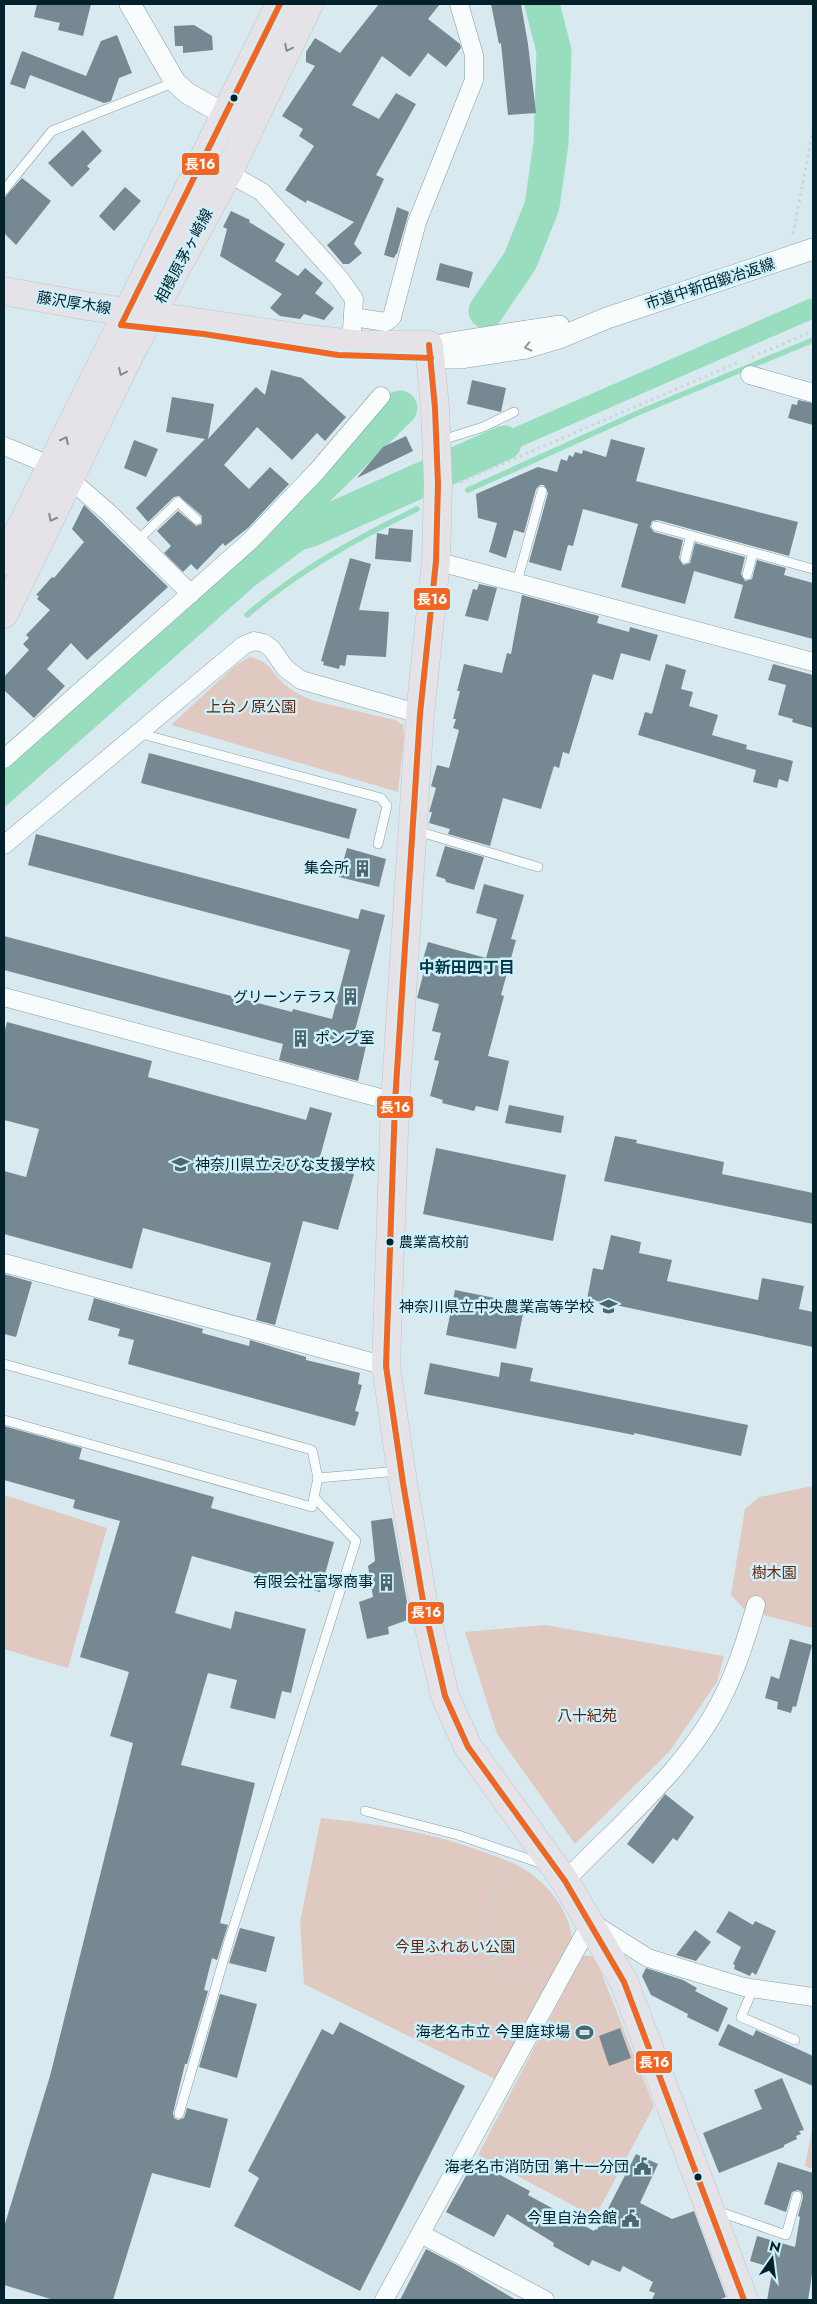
<svg xmlns="http://www.w3.org/2000/svg" width="817" height="2304" font-family="Jost,'Noto Sans JP',sans-serif">
<rect width="100%" height="100%" fill="#d8eaf0"/>
<g fill="#dfc9c1">
<path d="M250 657C271 662 269 670 283 683 292 691 302 696 314 701L395 720 403 725 404 739 398 792 171 725 236 665Z"/>
<path d="M813 1486V1628L745 1610 731 1595 745 1509 759 1497Z"/>
<path d="M4 1495 107 1528 68 1668 4 1649Z"/>
<path d="M545 1625 724 1656 717 1682 669 1752 575 1844 497 1734 465 1632Z"/>
<path d="M321 1818C379 1824 435 1833 489 1854 500 1858 513 1862 524 1869 547 1883 569 1910 572 1938L497 2080 304 1984 300 1922Z"/>
<path d="M583 1955 595 1957 654 2106 595 2217 478 2155Z"/>
<path d="M813 2123V2169L805 2166Z"/>
</g>
<path fill="#98ddbe" d="M293 508 305 516 324 535 256 585 4 808V769L180 616 271 532Z"/>
<g fill="none" stroke-linecap="round" stroke-linejoin="round">
<g stroke="#98ddbe" stroke-width="5.5">
<path d="M468 490 640 412 813 340"/>
<path d="M247 615C298 571 357 538 417 509"/>
</g>
<path stroke="#98ddbe" stroke-width="20" d="M504 443 813 308"/>
<g stroke="#98ddbe" stroke-width="35">
<path d="M486 311 520 261 542 206 551 143 554 51 542 4"/>
<path d="M274 540 309 530 504 443"/>
<path d="M266 547 296 510 400 408"/>
</g>
</g>
<g fill="#768992">
<path d="M37 4H91L83 36 58 30 60 23 34 17Z"/>
<path d="M379 4H440L428 19 460 44 461 48 446 67 428 53 410 77 382 56 352 105 379 119 396 93 416 104 376 175 384 179 354 244 362 253 349 264H343L327 245 354 222 307 200 306 203 285 190 314 146 299 136 303 129 282 116 315 66 306 62V52L315 38 340 53Z"/>
<path d="M491 4H521L528 44 536 113 508 115 501 43 499 44Z"/>
<path d="M194 25 212 36 213 50 183 53V46H175L174 26Z"/>
<path d="M117 35 132 73 119 78 111 101 104 103 30 75 25 89 10 84 22 51 86 76 101 41Z"/>
<path d="M83 130 102 151 87 166 90 169 72 187 48 163Z"/>
<path d="M22 178 51 201 16 245 4 233V198Z"/>
<path d="M125 187 141 201 114 231 99 216Z"/>
<path d="M397 207 409 212 397 254H396L394 258 384 255Z"/>
<path d="M231 211 250 220 249 222 285 244 275 261 298 276 305 268 323 283 315 293 334 308 324 320 304 314 300 319 280 316 270 308 282 294 220 256 227 229 223 227Z"/>
<path d="M440 263 473 272 469 288 436 280Z"/>
<path d="M271 370 302 378 346 417 325 441 317 433 292 460 257 427 224 465 249 489 270 467 289 484 248 528 225 546 223 543 197 570 191 564 183 572 164 553 171 546 157 531 178 511 196 526 202 524V516L179 496 174 497 148 522 136 508 205 439 166 432 172 397 214 404 208 439 256 387 265 395Z"/>
<path d="M472 380 506 388 501 412 467 404Z"/>
<path d="M798 400 813 403V425L788 418 792 404 797 405Z"/>
<path d="M406 436 413 451 357 478 383 447Z"/>
<path d="M611 439 645 448 636 481 798 522 789 556 658 520 652 521 650 527 654 532 683 540 679 558 683 565 690 563 695 543 745 557 741 574 745 581 752 579 757 560 786 568 784 575 813 583V639L734 618 743 585 694 571 685 604 621 587 638 524 583 509 573 546 568 545 561 571 529 562 548 493 544 485H540L536 489 524 533 514 530 506 558 489 552 497 523 478 518 476 494 538 467 557 472 561 459 567 461 569 455 573 457 575 452 582 454 583 450 606 457Z"/>
<path d="M134 440 158 449 146 477 124 468Z"/>
<path d="M84 505 168 587 87 660 71 643 47 669 65 686 34 718 4 690V677L29 650 23 644 29 638 26 635 50 610 37 599 39 596 36 595 52 577 54 578 84 542 72 529Z"/>
<path d="M389 528 413 530 411 562 375 559 377 533 388 535Z"/>
<path d="M350 558 371 564 359 610 389 612 386 657 347 655 345 666 340 665 339 669 323 665 324 662 321 661Z"/>
<path d="M479 584 497 588 488 621 465 616 473 589 477 590Z"/>
<path d="M522 595 599 616 597 623 629 632 630 627 658 635 650 661 621 653 613 680 593 674 569 754 563 752 559 768 554 766 541 809 503 798 490 846 448 834 450 829 429 823 432 812H429L430 809 436 788 431 786 437 765 449 768 459 730 453 728 456 719H453L460 691H457L464 664 502 673 507 653 511 654Z"/>
<path d="M666 664 686 670 681 689 693 692 689 706 718 715 712 735 747 745 746 749 793 761 788 782 779 779 777 788 753 782 756 770 638 735 645 712 652 714Z"/>
<path d="M773 664 813 675V728L792 722 793 719 778 715 786 685 768 680Z"/>
<path d="M149 753 357 809 349 839 141 783Z"/>
<path d="M36 834 358 919 361 909 385 915 352 1042 366 1046 358 1081 279 1060 283 1044 4 970V936L292 1012 293 1009 332 1019 350 950 28 865Z"/>
<path d="M445 846 484 857 474 890 446 882 445 879 436 876Z"/>
<path d="M347 848 386 859 379 887 339 877Z"/>
<path d="M484 884 524 895 511 939 516 940 501 995 504 996 488 1056 509 1061 498 1111 476 1106 474 1111 442 1103 443 1100 430 1096 439 1061 434 1060 441 1033 432 1031 439 1004 417 998 424 971 420 970 428 942 486 958 497 919 476 913Z"/>
<path d="M7 1022 152 1061 148 1077 306 1120 310 1107 332 1113 318 1164 354 1174 338 1230 303 1221 275 1325 256 1320 271 1263 143 1228 132 1269 4 1234V1171L26 1177 39 1129 4 1120V1034Z"/>
<path d="M509 1105 564 1116 561 1133 505 1123Z"/>
<path d="M615 1136 637 1140 636 1143 724 1162 722 1174 813 1193V1224L604 1181Z"/>
<path d="M436 1148 566 1175 553 1241 423 1214Z"/>
<path d="M611 1235 641 1242 639 1253 672 1260 667 1281 758 1300 762 1278 804 1286 799 1309 813 1312V1347L587 1299 593 1268 603 1270Z"/>
<path d="M4 1274 32 1282 16 1337 4 1334Z"/>
<path d="M455 1290 525 1304 516 1349 446 1335Z"/>
<path d="M94 1298 203 1329 202 1333 249 1346 250 1340 306 1357V1360L360 1373 358 1384 362 1385 355 1411 359 1412 355 1426 128 1364 134 1340 118 1336 120 1329 88 1320Z"/>
<path d="M501 1362 533 1368 530 1381 748 1425 741 1456 634 1433V1435L424 1394 430 1363 499 1377Z"/>
<path d="M4 1426 82 1448 79 1459 214 1497 211 1508 334 1542 320 1592 192 1556 175 1613 231 1629 235 1611 306 1629 291 1693 282 1691 275 1719 230 1708 237 1680 208 1673 181 1765 255 1783 220 1923 228 1925 217 1960 212 1958 204 1990 208 1991 187 2064H185L173 2113 174 2118 178 2120 184 2118 187 2108 228 2119 210 2188 152 2173 113 2300H54L4 2285V2227L50 2076 133 1743 110 1736 129 1672 80 1657 120 1521 73 1508 75 1500 4 1480Z"/>
<path d="M392 1518 410 1619 388 1627 389 1634 367 1639 359 1602 373 1597 368 1566 375 1561 371 1521Z"/>
<path d="M790 1639 812 1645 796 1707 793 1706 791 1713 777 1709 778 1702 765 1698 771 1676 779 1679Z"/>
<path d="M665 1794 694 1817 677 1841 673 1838 653 1864 627 1844Z"/>
<path d="M729 1911 753 1925 755 1921 776 1931 756 1975 752 1972 750 1976 734 1969 735 1965 733 1964 741 1947 716 1932Z"/>
<path d="M240 1928 275 1937 266 1972 229 1963Z"/>
<path d="M695 1930 711 1942 696 1961 676 1955Z"/>
<path d="M646 1968 683 1980 697 1988 695 1991 728 2008 718 2032 687 2017 688 2014 651 1995 642 1976Z"/>
<path d="M220 1994 257 2004 237 2078 199 2067Z"/>
<path d="M340 2022 465 2086 360 2291 234 2226 259 2178 248 2171 322 2029 333 2035Z"/>
<path d="M728 2024 753 2036 756 2030 813 2056V2086L718 2045Z"/>
<path d="M620 2028 631 2058 609 2066 599 2036Z"/>
<path d="M782 2078 804 2130 799 2131 801 2134 796 2136 797 2139 784 2145V2147L719 2173 703 2133 762 2109 754 2090Z"/>
<path d="M636 2154 658 2164 640 2203 672 2219 694 2211 726 2297 718 2300H652L655 2293 649 2291 653 2282 623 2266 620 2272 592 2260 589 2266 553 2246 554 2243 507 2214 494 2237 446 2212 474 2161 530 2191 528 2195 594 2231 595 2229 597 2230Z"/>
<path d="M778 2162 813 2173V2268L808 2300H767L773 2268 750 2261 757 2236 795 2247 800 2217 798 2216 803 2197 802 2192 798 2190 792 2192 786 2212 764 2204Z"/>
<path d="M426 2249 459 2266 516 2300H400Z"/>
</g>
<g fill="none" stroke-linecap="round" stroke-linejoin="round">
<defs>
<g id="service">
<path d="M4 190 52 131 175 82"/>
<path d="M439 441 483 427 514 412"/>
<path d="M656 526 813 569"/>
<path d="M137 541 178 502 197 520"/>
<path d="M685 559 691 535"/>
<path d="M747 575 753 553"/>
<path d="M517 582 542 491"/>
<path d="M138 733 381 798 387 806 378 844"/>
<path d="M417 831 538 867"/>
<path d="M4 1364 312 1450 318 1478 312 1507 4 1420"/>
<path d="M318 1478 399 1471"/>
<path d="M365 1811 458 1835 543 1864"/>
<path d="M753 1989 741 2017 795 2040"/>
<path d="M179 2114 229 1941 356 1541 314 1497"/>
<path d="M717 2211 786 2235 797 2196"/>
</g>
<g id="minor">
<path d="M228 173 262 192 340 279 354 299 352 329"/>
<path d="M353 317 386 322 392 317 417 222 474 80V55L459 4"/>
<path d="M750 375 813 393"/>
<path d="M4 446 52 466"/>
<path d="M71 480 110 514 191 594"/>
<path d="M436 561 813 662"/>
<path d="M4 759 250 541 317 471 381 396"/>
<path d="M4 845 244 645 254 641 264 643 272 649 285 668 301 680 420 714"/>
<path d="M4 997 395 1102"/>
<path d="M4 1263 386 1366"/>
<path d="M565 1881C617 1826 684 1771 719 1704 736 1672 746 1639 756 1605"/>
<path d="M421 2234 545 2300"/>
<path d="M384 2300 591 1922 648 1958 744 1987 813 1997"/>
</g>
<g id="tertiary">
<path d="M130 4 175 82 187 93 224 114"/>
<path d="M444 344 559 326"/>
<path d="M431 358H460L526 348 559 338 607 318 813 249"/>
</g>
<g id="primary">
<path d="M4 291 87 306 309 339 362 345H429L435 408 438 484 436 561 420 714 395 1102 386 1366 403 1483 423 1601 445 1696 468 1747 565 1881 624 1982 744 2300"/>
<path d="M4 561 280 4"/>
<path d="M4 614 130 354 228 173 309 4"/>
</g>
</defs>
<use href="#service" stroke="#879ea5" stroke-width="10"/>
<use href="#minor" stroke="#879ea5" stroke-width="19"/>
<use href="#tertiary" stroke="#879ea5" stroke-width="22"/>
<use href="#primary" stroke="#b9c7cb" stroke-width="29"/>
<g stroke="#ced4d6" stroke-width="3" stroke-dasharray="2.5 4" stroke-linecap="butt">
<path d="M793 234 813 129"/>
<path d="M752 357 813 331"/>
<path d="M460 482 737 363"/>
<circle cx="484" cy="1952" r="12"/>
<path d="M486 1941 493 1895 497 1883 508 1867"/>
<path d="M492 1961 529 1979 542 1976"/>
</g>
<use href="#service" stroke="#f9fcfd" stroke-width="9"/>
<use href="#minor" stroke="#f9fcfd" stroke-width="18"/>
<use href="#tertiary" stroke="#f9fcfd" stroke-width="21"/>
<use href="#primary" stroke="#e6e3e8" stroke-width="28"/>
<defs>
<g id="bus-1">
<path d="M121 325 280 4"/>
<path d="M121 325 204 334 338 355 431 358"/>
<path d="M429 345 435 408 438 484 436 561 420 714 395 1102 386 1366 403 1483 423 1601 445 1696 468 1747 565 1881 624 1982 744 2300"/>
</g>
</defs>
<use href="#bus-1" stroke="#cdf0fb" stroke-width="10"/>
<use href="#bus-1" stroke="#f26522" stroke-width="6"/>
</g>
<defs><path id="oneway-chevron" d="M-2-3.5L2.5 0L-2 3.5" fill="none" stroke-width="1.6" stroke-linecap="round" stroke-linejoin="round" transform="scale(1.25)"/></defs>
<g stroke="#7f8c92">
<use href="#oneway-chevron" transform="translate(288 48) rotate(116)"/>
<use href="#oneway-chevron" transform="translate(122 372) rotate(115)"/>
<use href="#oneway-chevron" transform="translate(65 440) rotate(-63)"/>
<use href="#oneway-chevron" transform="translate(52 518) rotate(117)"/>
</g>
<use stroke="#8a999e" href="#oneway-chevron" transform="translate(528 347) rotate(167)"/>
<defs>
<symbol id="building-bare" viewBox="-9 -9 18 18"><path d="M-4-6H4V6H1V3H-1V6H-4ZM-2.5-4.3h1.7v1.8h-1.7ZM.8-4.3h1.7v1.8H.8ZM-2.5-1h1.7V.8h-1.7ZM.8-1h1.7V.8H.8Z" fill="#4d676f" stroke="#cdf0fb" stroke-width="2.5" paint-order="stroke"/></symbol>
<symbol id="school-bare" viewBox="-9 -9 18 18"><path d="M0-5L7-2L0 1L-7-2ZM-4 1L0 2.5L4 1V4Q0 6-4 4Z" fill="#4d676f" stroke="#cdf0fb" stroke-width="2.5" paint-order="stroke"/></symbol>
<symbol id="stadium-bare" viewBox="-9 -9 18 18"><path d="M0-5a6.5 5 0 1 0 0 10a6.5 5 0 1 0 0-10ZM-3.5-1.8h7v3.6h-7Z" fill="#4d676f" stroke="#cdf0fb" stroke-width="2.5" paint-order="stroke"/></symbol>
<symbol id="civic-bare" viewBox="-9 -9 18 18"><path d="M-.6-6.5H3V-4.5H.6V-3L4-1V1h2V6H-6V1h2V-1L-.6-3ZM-1.2 2.5V6h2.4V2.5Z" fill="#4d676f" stroke="#cdf0fb" stroke-width="2.5" paint-order="stroke"/></symbol>
</defs>
<g fill-rule="evenodd">
<use href="#building-bare" x="350" y="856" width="25" height="25"/>
<use href="#building-bare" x="338" y="984" width="25" height="25"/>
<use href="#building-bare" x="288" y="1026" width="25" height="25"/>
<use href="#school-bare" x="168" y="1152" width="25" height="25"/>
<use href="#school-bare" x="596" y="1294" width="25" height="25"/>
<use href="#building-bare" x="374" y="1570" width="25" height="25"/>
<use href="#stadium-bare" x="572" y="2020" width="25" height="25"/>
<use href="#civic-bare" x="630" y="2154" width="25" height="25"/>
<use href="#civic-bare" x="618" y="2206" width="25" height="25"/>
</g>
<g fill="#02212a" stroke="#cdf0fb" stroke-width="2">
<circle cx="234" cy="98" r="4.5"/>
<circle cx="390" cy="1242" r="4.5"/>
<circle cx="698" cy="2177" r="4.5"/>
</g>
<g text-anchor="middle" dominant-baseline="central" stroke-width="5" stroke-linejoin="round" paint-order="stroke">
<g font-size="14" fill="#02212a" stroke="#cdf0fb" text-anchor="start">
<text x="399" y="1242">農業高校前</text>
</g>
<g font-size="15" fill="#02212a" stroke="#cdf0fb">
<text transform="translate(184 256) rotate(-62)">相模原茅ヶ崎線</text>
<text transform="translate(710 284) rotate(-18)">市道中新田鍛冶返線</text>
<text transform="translate(74 303) rotate(9)">藤沢厚木線</text>
</g>
<g font-size="15" fill="#6b1f00" stroke="#cdf0fb">
<text x="251" y="707">上台ノ原公園</text>
<text x="774" y="1573">樹木園</text>
<text x="587" y="1716">八十紀苑</text>
<text x="455" y="1947">今里ふれあい公園</text>
</g>
<g font-size="15" fill="#02212a" stroke="#cdf0fb" text-anchor="end">
<text x="349" y="868">集会所</text>
<text x="337" y="997">グリーンテラス</text>
<text x="315" y="1038" text-anchor="start">ポンプ室</text>
<text x="195" y="1165" text-anchor="start">神奈川県立えびな支援学校</text>
<text x="594" y="1307">神奈川県立中央農業高等学校</text>
<text x="373" y="1582">有限会社富塚商事</text>
<text x="570" y="2032">海老名市立 今里庭球場</text>
<text x="629" y="2167">海老名市消防団 第十一分団</text>
<text x="617" y="2218">今里自治会館</text>
</g>
<g font-size="16" font-weight="bold" fill="#003947" stroke="#cdf0fb">
<text x="467" y="967">中新田四丁目</text>
</g>
</g>
<g stroke="#cdf0fb" stroke-width="2">
<rect x="181" y="152" width="39" height="24" rx="5" fill="#f26522"/>
<rect x="413" y="587" width="38" height="24" rx="5" fill="#f26522"/>
<rect x="376" y="1095" width="38" height="24" rx="5" fill="#f26522"/>
<rect x="407" y="1601" width="38" height="24" rx="5" fill="#f26522"/>
<rect x="635" y="2050" width="38" height="24" rx="5" fill="#f26522"/>
</g>
<g font-size="14" text-anchor="middle" font-weight="bold" fill="#fff">
<text x="200" y="169">長16</text>
<text x="432" y="604">長16</text>
<text x="395" y="1112">長16</text>
<text x="426" y="1617">長16</text>
<text x="654" y="2067">長16</text>
</g>
<rect width="817" height="2304" fill="none" stroke="#02212a" stroke-width="10"/>
<g transform="translate(772 2259) rotate(14)" stroke="#cdf0fb" stroke-width="4" paint-order="stroke">
<path d="M0-4L9 19L0 12L-9 19Z" fill="#02212a"/>
<text y="-8" font-size="14" font-weight="bold" text-anchor="middle" fill="#02212a">N</text>
</g>
</svg>
